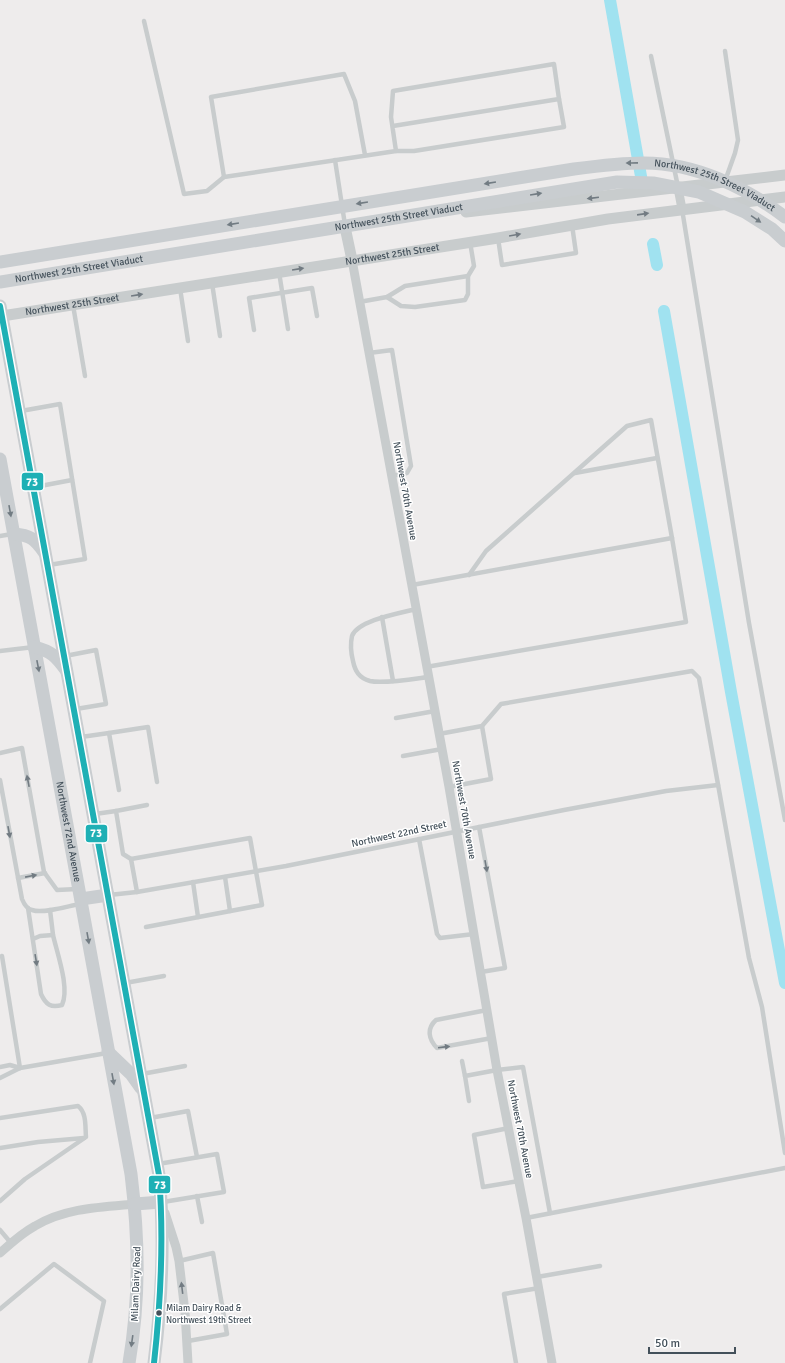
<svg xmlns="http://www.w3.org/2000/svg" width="785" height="1363" font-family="Signika,sans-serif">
<rect width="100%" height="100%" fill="#eeecec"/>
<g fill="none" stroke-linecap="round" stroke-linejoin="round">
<g stroke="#a0e2f0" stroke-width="12">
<path d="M610 0 642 182"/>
<path d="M653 244 657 265"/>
<path d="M664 311 731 692 785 983"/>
</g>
<g stroke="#c8cccd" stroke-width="4.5">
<path d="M144 21 184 194 207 191 224 177"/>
<path d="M725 51 738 140 735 153 725 181"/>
<path d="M651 56 678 187"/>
<path d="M396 151H414L564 127 559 99"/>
<path d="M365 155 355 101 344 74 211 97 224 177 396 151 391 117 393 91 554 64 559 99 393 126"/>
<path d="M335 160 345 225"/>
<path d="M682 209 749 623 785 820"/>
<path d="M498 238 502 265 576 253 572 225"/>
<path d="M279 272 288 329"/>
<path d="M212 283 220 336"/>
<path d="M180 288 188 341"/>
<path d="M387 297 401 306 415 307 465 300 468 294V276L474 266 470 242"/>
<path d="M359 302 387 297 405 286 468 276"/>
<path d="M73 305 85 376"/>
<path d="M254 330 249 298 312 288 317 316"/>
<path d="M369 353 392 350 411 466 407 473 391 476"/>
<path d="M21 411 60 404 85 559 49 565"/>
<path d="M575 473 657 458"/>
<path d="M35 487 72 480"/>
<path d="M0 536 12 534"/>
<path d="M469 575 486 551 627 426 651 420 672 538"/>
<path d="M412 585 672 538 686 622 426 667"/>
<path d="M416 609C401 613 358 620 352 636 350 645 351 653 353 661 355 671 359 678 370 681 383 684 413 679 428 677"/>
<path d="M382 617 393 681"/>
<path d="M0 651 34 647"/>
<path d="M65 656 96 650 106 704 76 709"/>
<path d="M396 718 435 711"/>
<path d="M439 734 482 726 501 704 692 671 699 678 749 958 762 1007 785 1153"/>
<path d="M81 737 109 733"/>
<path d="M0 753 22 748 44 872 57 890 77 889"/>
<path d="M403 756 442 749"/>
<path d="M0 780 22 899C24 904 27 909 32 910 44 914 68 906 80 904"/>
<path d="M449 787 491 779 482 726"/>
<path d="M119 790 109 733 148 727 157 782"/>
<path d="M95 814 116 811"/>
<path d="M479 827 505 968 481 972"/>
<path d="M419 839 437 934 440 938 474 934"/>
<path d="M131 859 250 838 262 905 146 927"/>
<path d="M225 877 230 911"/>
<path d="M18 878 45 873"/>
<path d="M193 882 198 917"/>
<path d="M137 892 131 859 123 854 116 811 147 805"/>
<path d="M109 895 137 892 286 866 564 810 666 791 718 785"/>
<path d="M28 908 41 994C46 1005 51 1008 62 1005 70 988 57 953 53 935 52 926 51 918 50 910"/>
<path d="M33 939 40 936 53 935"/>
<path d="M2 956 20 1068"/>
<path d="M125 983 164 976"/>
<path d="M487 1010 436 1020C426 1029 429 1040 437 1048L492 1038"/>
<path d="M462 1061 465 1076"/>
<path d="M0 1067 10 1065 20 1068"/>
<path d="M142 1074 185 1066"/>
<path d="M0 1078 20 1068 107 1053"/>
<path d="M469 1101 465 1076 497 1070 523 1067 550 1213"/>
<path d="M0 1118 78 1106C87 1113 85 1127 86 1137L25 1179 0 1201"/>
<path d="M150 1118 188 1111 197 1157"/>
<path d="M509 1128 474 1135 483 1187 519 1181"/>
<path d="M0 1148 38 1142 84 1138"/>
<path d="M158 1164 217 1154 224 1192 163 1202"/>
<path d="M197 1196 202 1222"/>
<path d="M526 1218 785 1168"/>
<path d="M0 1230 11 1243"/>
<path d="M179 1261 213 1253 227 1334 188 1341"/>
<path d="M537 1277 600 1266"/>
<path d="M0 1309 54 1264 104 1301 90 1363"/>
<path d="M516 1363 504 1294 539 1288"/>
</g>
<g stroke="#c8cccd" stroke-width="9">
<path d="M678 188 682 209"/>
<path d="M352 260 449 787 497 1070 526 1218 552 1363"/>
<path d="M165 1213 176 1247 179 1261 185 1312 188 1363"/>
<path d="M0 1253C11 1243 22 1233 35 1226 65 1208 101 1207 135 1204"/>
</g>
<g stroke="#c8cccd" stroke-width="11">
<path d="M466 212 785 175"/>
<path d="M345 227 352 260"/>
<path id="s1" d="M2 316 498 238 608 219 785 197"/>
</g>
<g stroke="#c9cdd0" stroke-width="13">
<path d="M0 306 159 1175C165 1238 162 1300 154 1363"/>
<path id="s2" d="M0 459 131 1174C139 1240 140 1298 129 1363"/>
<path d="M14 534C30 535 35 539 44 552"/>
<path d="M34 647C51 651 56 656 66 670"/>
<path d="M81 899 108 895"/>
<path d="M108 1052 131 1074 141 1088"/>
<path d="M135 1204 161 1202"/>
</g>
<g stroke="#c9cdd0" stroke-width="13">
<path id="s3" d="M0 262 574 169C597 166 620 163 644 163 695 163 745 187 785 217"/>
<path id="s4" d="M0 282 617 182 653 183 699 192 745 212 772 229 785 241"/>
</g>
<defs>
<path id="bus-1" d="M0 306 159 1175C164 1238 161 1300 154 1363"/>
</defs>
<use href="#bus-1" stroke="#fff" stroke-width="9"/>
<use href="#bus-1" stroke="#1eb0b5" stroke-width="6"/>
</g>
<defs><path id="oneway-solid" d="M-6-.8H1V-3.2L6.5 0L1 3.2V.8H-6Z"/></defs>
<g fill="#727c83">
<use href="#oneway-solid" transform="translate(632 163) rotate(179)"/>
<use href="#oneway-solid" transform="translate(490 183) rotate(171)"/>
<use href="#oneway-solid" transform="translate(536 194) rotate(-9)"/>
<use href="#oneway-solid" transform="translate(362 203) rotate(171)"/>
<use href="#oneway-solid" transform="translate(756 219) rotate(34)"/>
<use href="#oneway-solid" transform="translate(233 224) rotate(171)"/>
<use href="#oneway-solid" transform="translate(10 511) rotate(80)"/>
<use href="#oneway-solid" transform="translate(38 666) rotate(79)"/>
<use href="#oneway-solid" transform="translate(88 938) rotate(80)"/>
<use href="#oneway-solid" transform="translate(113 1079) rotate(80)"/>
<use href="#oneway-solid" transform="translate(132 1341) rotate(98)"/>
</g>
<g fill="#727b82">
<use href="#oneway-solid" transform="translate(593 198) rotate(173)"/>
<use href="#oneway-solid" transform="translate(643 214) rotate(-8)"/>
<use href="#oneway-solid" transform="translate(515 235) rotate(-10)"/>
<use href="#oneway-solid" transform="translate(298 269) rotate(-9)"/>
<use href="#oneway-solid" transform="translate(137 295) rotate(-9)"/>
<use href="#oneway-solid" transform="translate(28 781) rotate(-101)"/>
<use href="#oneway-solid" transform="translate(9 832) rotate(80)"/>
<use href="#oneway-solid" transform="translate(486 866) rotate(80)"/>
<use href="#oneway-solid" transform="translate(31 876) rotate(-11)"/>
<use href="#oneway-solid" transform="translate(36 960) rotate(81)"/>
<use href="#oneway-solid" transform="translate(444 1047) rotate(-7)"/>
<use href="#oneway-solid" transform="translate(182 1288) rotate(-97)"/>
</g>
<circle fill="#43505a" stroke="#fff" stroke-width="1.5" cx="159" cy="1313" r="3.5"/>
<g text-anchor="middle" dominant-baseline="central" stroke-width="3" stroke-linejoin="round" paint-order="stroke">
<g font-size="9" fill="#43505a" stroke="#fff" text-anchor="start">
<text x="166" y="1308">Milam Dairy Road &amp;<tspan x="166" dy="12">Northwest 19th Street</tspan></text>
</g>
<g font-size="10" fill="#43505a" stroke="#fff">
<text stroke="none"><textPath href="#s3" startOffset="727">Northwest 25th Street Viaduct</textPath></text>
<text stroke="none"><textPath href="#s4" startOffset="404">Northwest 25th Street Viaduct</textPath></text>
<text stroke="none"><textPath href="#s1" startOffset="395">Northwest 25th Street</textPath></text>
<text stroke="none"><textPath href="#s4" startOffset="80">Northwest 25th Street Viaduct</textPath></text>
<text stroke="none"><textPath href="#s1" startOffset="71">Northwest 25th Street</textPath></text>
<text transform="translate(405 491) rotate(80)">Northwest 70th Avenue</text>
<text transform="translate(464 810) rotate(80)">Northwest 70th Avenue</text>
<text stroke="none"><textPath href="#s2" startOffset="379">Northwest 72nd Avenue</textPath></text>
<text transform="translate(399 834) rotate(-12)">Northwest 22nd Street</text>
<text transform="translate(520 1129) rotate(79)">Northwest 70th Avenue</text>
<text transform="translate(136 1284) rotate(-88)">Milam Dairy Road</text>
</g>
</g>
<g stroke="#fff" stroke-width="1.5">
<rect x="21" y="472" width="23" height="19" rx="4" fill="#1eb0b5"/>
<rect x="85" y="824" width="23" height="19" rx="4" fill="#1eb0b5"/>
<rect x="148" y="1175" width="23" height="19" rx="4" fill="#1eb0b5"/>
</g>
<g font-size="11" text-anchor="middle" font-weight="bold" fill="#fff">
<text x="32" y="486">73</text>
<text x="96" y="837">73</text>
<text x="160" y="1189">73</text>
</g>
<path d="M649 1347v6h86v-6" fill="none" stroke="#43505a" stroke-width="2"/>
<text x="655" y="1347" font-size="12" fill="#43505a" stroke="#ffffff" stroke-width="3" paint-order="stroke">50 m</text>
</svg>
